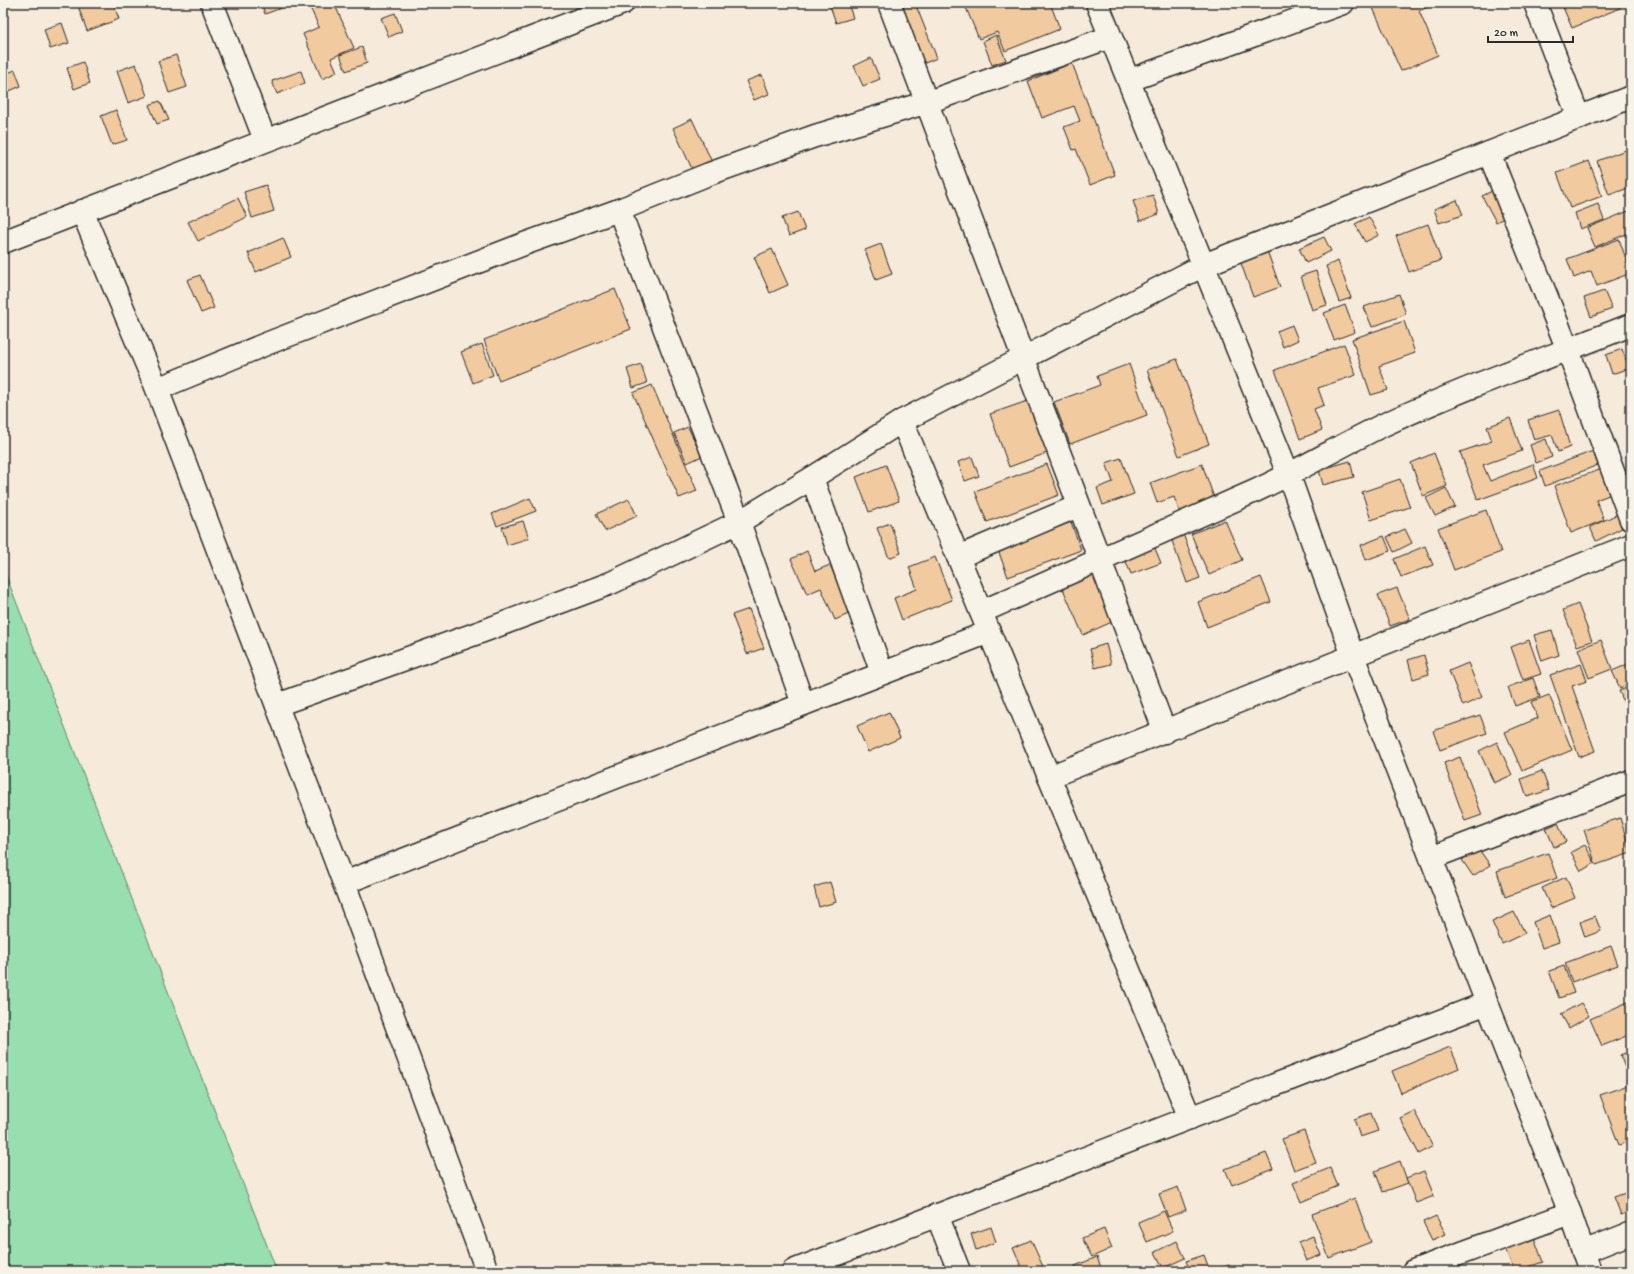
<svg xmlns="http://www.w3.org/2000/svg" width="1634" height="1274" font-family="'Gochi Hand',sans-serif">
<rect width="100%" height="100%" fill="#f6ebda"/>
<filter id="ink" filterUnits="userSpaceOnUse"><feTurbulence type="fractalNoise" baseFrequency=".025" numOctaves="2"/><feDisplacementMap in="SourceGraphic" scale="8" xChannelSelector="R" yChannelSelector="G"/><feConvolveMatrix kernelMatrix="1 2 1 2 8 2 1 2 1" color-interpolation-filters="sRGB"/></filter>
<g filter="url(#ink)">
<path fill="#97dfae" stroke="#61856c" d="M3 568 277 1271H3Z"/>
<g fill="#f1caa0" stroke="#2b2b2b">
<path d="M77 3H113L119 19 87 31Z"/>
<path d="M261 3H295L265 14Z"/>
<path d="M308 3H334L354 48 331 58 337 72 322 79 303 34 319 27Z"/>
<path d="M829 3H848L853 18 836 23Z"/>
<path d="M895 3H915L937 58 920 65Z"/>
<path d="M964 3H986L987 6 994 3H1050L1060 29 1005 51 997 32 979 39Z"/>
<path d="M1384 3H1437L1419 11 1438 55 1401 71 1373 8Z"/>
<path d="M1568 3H1618L1620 8 1572 28 1562 5Z"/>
<path d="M395 13 402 31 389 37 381 18Z"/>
<path d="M62 23 69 43 50 49 44 29Z"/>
<path d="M996 35 1006 60 992 65 983 41Z"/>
<path d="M362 47 367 63 346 71 340 55Z"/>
<path d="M3 52 8 66 3 68Z"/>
<path d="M176 55 187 87 169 93 158 61Z"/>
<path d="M871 58 880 79 863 86 854 66Z"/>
<path d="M83 62 90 83 74 89 67 68Z"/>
<path d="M1072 63 1115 175 1090 185 1076 149 1073 150 1064 127 1080 121 1074 106 1042 118 1028 81Z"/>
<path d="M136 64 147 96 128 103 117 71Z"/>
<path d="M15 70 21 86 7 92 3 81V75Z"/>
<path d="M301 71 305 83 277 94 272 81Z"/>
<path d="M762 75 769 94 754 100 746 81Z"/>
<path d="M160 101 169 120 157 124 149 105Z"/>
<path d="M116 110 127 140 112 145 101 116Z"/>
<path d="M692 119 712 162 693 171 673 128Z"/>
<path d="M1631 148V187L1609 195 1597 161Z"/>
<path d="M1589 161 1602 196 1570 208 1557 173Z"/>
<path d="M266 185 274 211 252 218 244 192Z"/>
<path d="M1494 190 1508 216 1496 222 1482 196Z"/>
<path d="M1153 195 1159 214 1140 221 1133 201Z"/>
<path d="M238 198 247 217 198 241 188 222Z"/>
<path d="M1457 200 1463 215 1439 223 1434 209Z"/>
<path d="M1598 204 1604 220 1580 229 1575 213Z"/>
<path d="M1631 210V232L1595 247 1587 228Z"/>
<path d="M798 212 805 230 789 236 782 218Z"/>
<path d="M1369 217 1379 235 1365 242 1355 224Z"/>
<path d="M1428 224 1441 260 1409 272 1396 236Z"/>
<path d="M1324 237 1331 251 1306 263 1299 248Z"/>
<path d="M283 238 291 257 256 272 248 253Z"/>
<path d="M1619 239 1631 273 1597 286 1591 271 1574 278 1567 259Z"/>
<path d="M1264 242 1280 287 1253 297 1237 252Z"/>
<path d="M881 244 892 274 876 280 865 250Z"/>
<path d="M772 249 788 285 770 293 754 257Z"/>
<path d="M1338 261 1351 298 1339 302 1326 266Z"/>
<path d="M1316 271 1327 305 1312 310 1301 276Z"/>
<path d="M200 275 214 308 201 313 187 280Z"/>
<path d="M615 289 631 329 499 381 484 340Z"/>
<path d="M1604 291 1612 309 1591 317 1584 298Z"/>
<path d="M1399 294 1406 314 1372 327 1364 307Z"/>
<path d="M1345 305 1355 332 1334 340 1324 313Z"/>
<path d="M1404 321 1415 353 1379 366 1388 390 1371 395 1352 339Z"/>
<path d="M1292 325 1298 340 1283 347 1277 331Z"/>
<path d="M482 344 493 375 473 383 461 352Z"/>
<path d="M1344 344 1356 375 1318 388 1324 405 1314 409 1322 430 1300 439 1275 370Z"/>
<path d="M1622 349 1629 368 1612 374 1606 355Z"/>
<path d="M1177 359 1209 444 1179 456 1147 370Z"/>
<path d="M641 364 647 383 633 388 627 369Z"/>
<path d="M1129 364 1147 415 1070 444 1054 402 1100 385 1097 376Z"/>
<path d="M652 385 697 491 679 498 633 393Z"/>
<path d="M1036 398 1055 450 1009 467 990 414Z"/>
<path d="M1559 410 1570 447 1558 452 1552 435 1534 440 1528 420Z"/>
<path d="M1510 418 1522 451 1483 465 1490 481 1533 464 1538 478 1478 500 1460 452 1492 441 1487 427Z"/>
<path d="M688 427 702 456 687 463 674 433Z"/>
<path d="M1546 439 1552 457 1536 463 1530 445Z"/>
<path d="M1593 451 1598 465 1545 486 1540 471Z"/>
<path d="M1434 453 1447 486 1423 496 1411 463Z"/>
<path d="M972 457 979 476 965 481 958 462Z"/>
<path d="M1121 458 1134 494 1103 505 1097 488 1113 482 1106 463Z"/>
<path d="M1350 461 1354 477 1323 485 1319 470Z"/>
<path d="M1047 464 1059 495 987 522 975 491Z"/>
<path d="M1202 464 1216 503 1181 516 1174 497 1157 503 1150 483Z"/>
<path d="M886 465 899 501 869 512 856 477Z"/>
<path d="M1605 468 1614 493 1596 500 1604 520 1571 533 1554 486Z"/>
<path d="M1400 479 1410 507 1371 520 1362 492Z"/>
<path d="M1446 488 1455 507 1435 516 1426 498Z"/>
<path d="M530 498 536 511 497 526 492 514Z"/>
<path d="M629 499 637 516 605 531 596 514Z"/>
<path d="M1486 510 1501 552 1454 570 1438 528Z"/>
<path d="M1622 512 1628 525 1596 541 1590 527Z"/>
<path d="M1225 520 1242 560 1209 575 1191 534Z"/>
<path d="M523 521 529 538 507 545 502 527Z"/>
<path d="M1071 522 1081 550 1008 577 998 550Z"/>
<path d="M890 523 901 553 889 558 877 528Z"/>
<path d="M1405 529 1412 543 1394 552 1387 537Z"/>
<path d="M1183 534 1200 578 1187 583 1171 538Z"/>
<path d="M1384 536 1390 551 1366 560 1361 545Z"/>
<path d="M1154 546 1161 563 1131 574 1124 557Z"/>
<path d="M1425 546 1433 565 1401 577 1394 559Z"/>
<path d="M807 551 815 571 830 565 851 613 835 620 821 588 807 594 791 559Z"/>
<path d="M935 557 952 600 902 620 894 598 917 589 909 567Z"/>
<path d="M1091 568 1114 621 1083 635 1060 582Z"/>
<path d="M1261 577 1271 602 1207 627 1198 602Z"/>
<path d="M1397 588 1410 619 1390 626 1378 595Z"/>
<path d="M1578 604 1592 641 1577 646 1563 610Z"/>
<path d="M749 609 764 648 747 654 732 615Z"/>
<path d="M1552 630 1559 655 1542 661 1534 635Z"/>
<path d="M1529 640 1541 674 1523 680 1511 647Z"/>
<path d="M1601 640 1612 669 1589 678 1578 649Z"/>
<path d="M1106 644 1111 664 1095 668 1090 649Z"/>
<path d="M1424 655 1429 674 1413 679 1408 660Z"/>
<path d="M1468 663 1482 697 1463 706 1449 671Z"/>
<path d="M1631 663V683L1620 688 1612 671Z"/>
<path d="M1581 664 1587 681 1572 686 1595 751 1579 757 1550 675Z"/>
<path d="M1533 678 1540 697 1515 706 1508 687Z"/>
<path d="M1631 686V718L1619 691Z"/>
<path d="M1549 695 1572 750 1522 771 1505 732 1538 718 1531 702Z"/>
<path d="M889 712 900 738 868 752 857 726Z"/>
<path d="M1480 715 1487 733 1440 750 1433 731Z"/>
<path d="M1497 742 1512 775 1494 783 1479 751Z"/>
<path d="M1460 757 1482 815 1465 821 1444 763Z"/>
<path d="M1542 771 1549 790 1527 797 1521 779Z"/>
<path d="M1620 818 1631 853 1596 865 1584 830Z"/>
<path d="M1558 823 1566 842 1554 847 1546 828Z"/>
<path d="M1585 845 1595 863 1581 871 1571 852Z"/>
<path d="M1478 848 1490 865 1473 876 1462 860Z"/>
<path d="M1548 853 1557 878 1505 897 1497 871Z"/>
<path d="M1566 877 1575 898 1551 908 1542 888Z"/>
<path d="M830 882 836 902 819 907 814 887Z"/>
<path d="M1514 912 1525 933 1502 944 1492 922Z"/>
<path d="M1550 915 1559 942 1542 948 1533 922Z"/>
<path d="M1595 916 1601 931 1585 937 1580 922Z"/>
<path d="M1611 946 1618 965 1572 982 1565 963Z"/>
<path d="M1564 966 1574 993 1559 998 1549 971Z"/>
<path d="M1628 1002 1631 1010V1034L1602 1046 1590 1019Z"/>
<path d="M1581 1003 1589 1016 1569 1028 1561 1014Z"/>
<path d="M1450 1047 1459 1068 1401 1093 1392 1071Z"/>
<path d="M1631 1051V1072L1627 1073 1620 1055Z"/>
<path d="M1631 1084V1141L1619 1145 1600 1095Z"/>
<path d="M1414 1111 1433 1146 1419 1154 1400 1118Z"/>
<path d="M1371 1113 1378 1131 1360 1137 1354 1119Z"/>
<path d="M1304 1131 1316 1162 1294 1170 1282 1139Z"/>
<path d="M1266 1153 1273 1169 1232 1185 1225 1169Z"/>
<path d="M1400 1161 1408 1183 1383 1192 1375 1171Z"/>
<path d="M1330 1168 1338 1186 1301 1202 1293 1183Z"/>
<path d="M1424 1171 1434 1196 1416 1203 1406 1178Z"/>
<path d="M1178 1187 1186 1210 1168 1217 1159 1194Z"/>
<path d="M1631 1191V1211L1621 1215 1614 1197Z"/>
<path d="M1355 1198 1371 1242 1329 1258 1312 1214Z"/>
<path d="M1164 1211 1173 1231 1147 1242 1138 1222Z"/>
<path d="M1436 1216 1446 1234 1432 1240 1423 1222Z"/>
<path d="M991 1227 996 1242 976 1250 971 1234Z"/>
<path d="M1104 1229 1112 1248 1092 1257 1082 1238Z"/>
<path d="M1532 1232 1543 1262 1528 1267 1530 1271H1514L1503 1243Z"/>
<path d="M1313 1236 1321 1255 1306 1261 1298 1242Z"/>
<path d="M1031 1240 1045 1271H1023L1013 1248Z"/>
<path d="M1177 1241 1185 1258 1163 1268 1155 1252Z"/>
<path d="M1204 1255 1210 1271H1190L1186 1261Z"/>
<path d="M1097 1257 1102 1271H1077L1075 1266Z"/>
<path d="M1229 1265 1231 1271H1214Z"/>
</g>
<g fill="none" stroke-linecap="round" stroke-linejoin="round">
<defs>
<g id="minor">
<path d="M212 3 265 140"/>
<path d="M889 3 1165 732"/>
<path d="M1097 3 1289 476 1353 656 1487 1003 1570 1213 1590 1271"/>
<path d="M1535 3 1579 118"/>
<path d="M1130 80 1343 3"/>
<path d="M1489 153 1568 350 1631 520"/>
<path d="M619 210 739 522 803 704"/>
<path d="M82 211 157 389 344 883 487 1271"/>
<path d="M3 242 623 3"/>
<path d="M157 389 266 344 524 244 619 210 709 174 815 136 928 102 1110 37"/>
<path d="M902 421 1190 1118"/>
<path d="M812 478 882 673"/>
<path d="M958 557 1078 506"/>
<path d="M981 612 1255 491C1298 471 1338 447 1381 426 1463 388 1547 358 1631 325"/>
<path d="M277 705 486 630 611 583 739 522 812 478 902 421 1204 265 1631 97"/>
<path d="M1049 777 1631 545"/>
<path d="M1431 858 1631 781"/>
<path d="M344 883 989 632"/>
<path d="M937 1215 959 1271"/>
<path d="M1583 1252 1631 1233"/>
<path d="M793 1271 1487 1003"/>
<path d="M1413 1271 1570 1213"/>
</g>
</defs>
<use href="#minor" stroke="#2b2b2b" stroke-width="25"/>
<use href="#minor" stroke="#f7f3e8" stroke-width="22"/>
</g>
</g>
<rect width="1634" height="1274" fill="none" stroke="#f7f3e8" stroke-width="16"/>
<rect x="8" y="8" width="1618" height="1258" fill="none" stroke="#2b2b2b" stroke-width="1.5" filter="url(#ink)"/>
<path d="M1488 36v6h85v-6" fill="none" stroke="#2b2b2b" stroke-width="2"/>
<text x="1494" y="36" font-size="12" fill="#2b2b2b" stroke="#f7f3e8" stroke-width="3" paint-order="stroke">20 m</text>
</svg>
